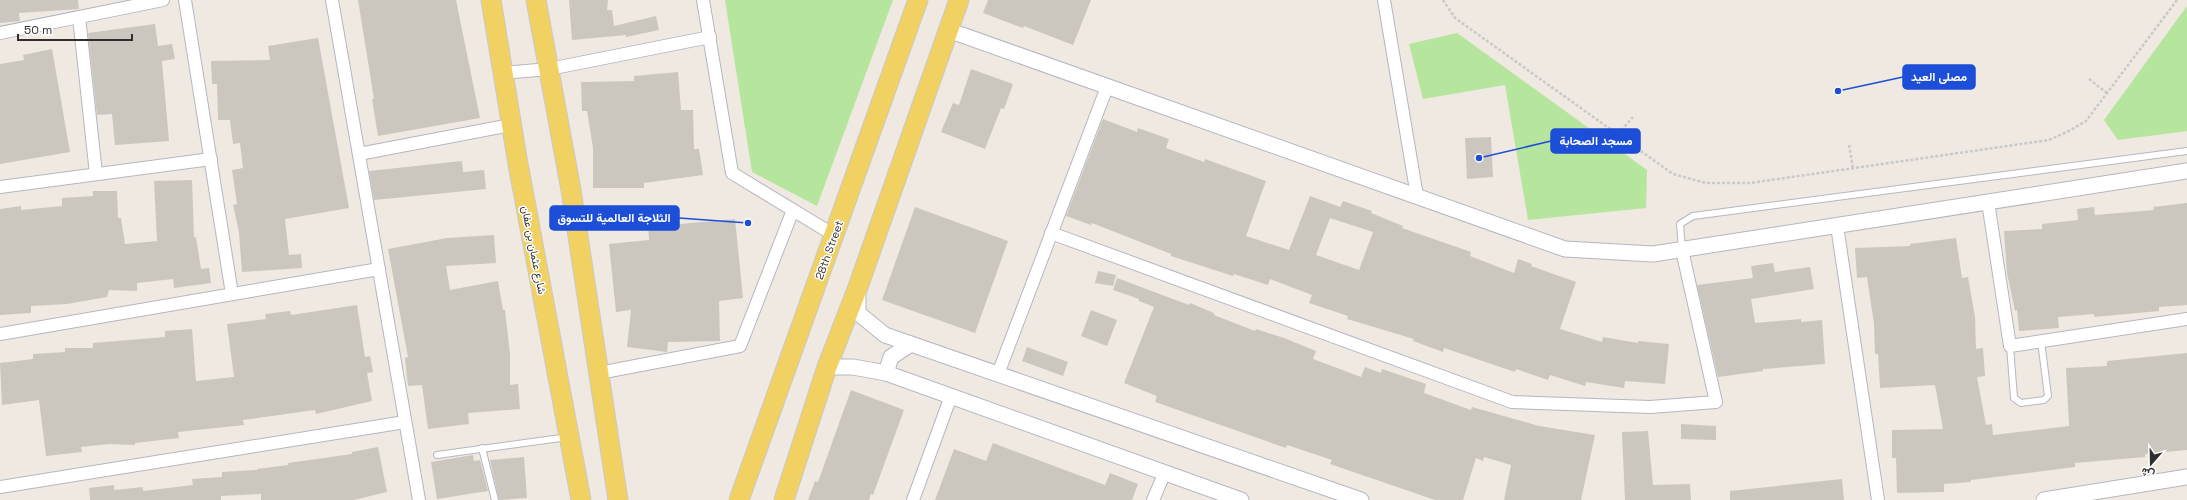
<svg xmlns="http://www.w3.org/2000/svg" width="2187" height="500" font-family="'Space Grotesk',Vazirmatn,sans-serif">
<rect width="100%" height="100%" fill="#efe9e1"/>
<g fill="#b6e59e">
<path d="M725 0H893L817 206 752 172Z"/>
<path d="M2187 6V131L2118 140 2104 120Z"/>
<path d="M1457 33 1647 170 1646 208 1528 220 1505 85 1423 99 1409 44Z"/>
</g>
<g fill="#cbc7bf" fill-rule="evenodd">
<path d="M0 0H78L79 9 19 13 20 21 0 23Z"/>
<path d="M358 0H456L480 118 378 136 372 99H374Z"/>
<path d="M569 0H608L607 10H612L614 26 656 16 659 30 626 37V35L572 40Z"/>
<path d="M988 0H1091L1073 45 1024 26 1023 28 983 13Z"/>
<path d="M155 24 158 46 172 44 175 59 162 61 169 141 115 145 112 114 97 115 88 33Z"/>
<path d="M318 38 349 208 285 219 289 255 301 254 302 268 242 272 239 232 233 205 237 204 232 170 243 168 240 143 233 144 230 120H218L217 84H212L211 61 270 60 268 46Z"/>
<path d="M52 49 70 152 0 164V64L24 60 23 55Z"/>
<path d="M971 69 1013 84 1004 109 1001 108 985 149 941 132 953 103 959 105Z"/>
<path d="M678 72 681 110H693L694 149H699L703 175 644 183V188H593V148L587 111H582L581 82 634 81V76Z"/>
<path d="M1103 119 1137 132 1138 128 1169 139 1166 148 1204 162 1205 159 1266 181 1246 236 1289 250 1310 196 1340 207 1343 201 1372 211 1371 213 1403 226 1402 228 1471 252 1470 256 1514 273 1518 259 1532 264 1531 266 1576 282 1560 329 1602 342 1603 337 1638 343V341L1669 344 1665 384 1625 381 1624 388 1586 382 1585 386 1550 375 1548 380 1516 369 1515 372 1444 348 1443 352 1413 341 1414 339 1347 319 1348 316 1309 303 1312 295 1270 279 1268 285 1234 274 1233 276 1171 256V254L1092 223 1091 225 1066 216ZM1330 218 1373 232 1359 270 1316 255Z"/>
<path d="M1491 137 1493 177 1467 179 1465 138Z"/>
<path d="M462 161 463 172 484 170 486 189 374 200 369 171Z"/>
<path d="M192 180 194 237H196L201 269 209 268 211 283 174 288 173 279 137 283V291L109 290 107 297 67 304 31 306V313L0 315V209L21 206V210L62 206V198L93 196V191H117L118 218H121L125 244 157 241 154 181Z"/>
<path d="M2187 203V305L2159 307V311L2094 317V314L2058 317 2059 328 2019 331 2017 310 2015 311 2007 273 2004 231 2042 229V224L2078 220 2077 209 2094 207 2095 215 2154 210 2153 207Z"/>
<path d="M915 207 1008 241 975 333 882 300Z"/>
<path d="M735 219 743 298 719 301 720 341 668 342 667 352 627 347 631 310 616 312 609 244 649 240 648 227Z"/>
<path d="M494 235 496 263 446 266 450 290 498 281 503 310H505L510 354V385L518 384 520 409 468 413 469 424 428 429 422 385 408 386 405 358 408 357 388 249 447 238Z"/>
<path d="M1956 238 1962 278 1968 277 1975 317 1976 349 1983 348 1985 376 1977 377 1986 425 1992 424 1993 435 2069 426 2066 368 2107 366V361L2187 353V450L2145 454V457L2075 463V467L1971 480V482L1944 484V492L1897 493 1896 458H1892V430L1943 429 1935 385 1880 388 1878 354H1875L1874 324 1867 277 1857 278 1855 248 1910 246V244Z"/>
<path d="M1773 263 1775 272 1810 267 1814 289 1751 299 1755 323 1801 319V322L1822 320 1825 364 1763 369V371L1718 377 1697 285 1753 278 1751 266Z"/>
<path d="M1098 271 1116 275 1113 286 1095 283Z"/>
<path d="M1117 278 1189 305 1190 303 1214 313V315L1255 331 1256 329 1284 338 1316 351 1313 359 1361 377 1365 367 1381 373 1382 369 1426 384 1424 393 1471 410 1472 407 1539 426 1595 435 1581 500H1504L1511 465 1484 457 1483 461 1476 458 1463 500H1435L1330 464 1332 460 1287 445 1286 448 1155 402 1157 396 1124 383 1154 307 1139 301V299L1113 290Z"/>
<path d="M357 305 365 357 370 356 373 372 367 373 372 401 316 414 315 410 243 420 244 425 178 432 179 438 135 443V445L109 444 81 447 82 452 46 456 39 400 2 405 0 363 33 359V354L65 352V348H93V343L165 337V331L192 329 196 381 234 377 227 324 266 319 265 314 290 311 291 315Z"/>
<path d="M1091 310 1117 320 1107 346 1081 336Z"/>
<path d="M1027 347 1068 362 1063 376 1022 361Z"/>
<path d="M851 390 904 410 873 495 871 494 869 500H808L815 481 818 482Z"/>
<path d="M1681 424 1716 426V440L1681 439Z"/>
<path d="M1648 431 1653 485 1690 484 1691 500H1625L1622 432Z"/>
<path d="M993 443 1105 485 1110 473 1138 484 1132 500H935L954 449 986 461Z"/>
<path d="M378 447 387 492 354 500H261V494L221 496V500H90L89 488 114 485V490L143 487V491L193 485 192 479 222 477V472L257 470V469L288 465V463L352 454V452Z"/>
<path d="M473 455 474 461 480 460 488 491 437 499 431 462Z"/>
<path d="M524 457 527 498 499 500 490 460Z"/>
<path d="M1842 479 1844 500H1730V491Z"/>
</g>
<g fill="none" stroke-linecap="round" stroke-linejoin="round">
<defs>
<g id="service">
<path d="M1682 249 1680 224 1693 216 2187 151"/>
<path d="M2010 346 2014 398 2021 403 2044 400 2048 396 2041 341"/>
<path d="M482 448 495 500"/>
<path d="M437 455 568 437"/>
</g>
<g id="minor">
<path d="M185 0 232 294"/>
<path d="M332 0 419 500"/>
<path d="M703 0 732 173 834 235"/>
<path d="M1384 0 1417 196"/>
<path d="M79 17 96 174"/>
<path d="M0 33 163 0"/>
<path d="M503 73 549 69 710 37"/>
<path d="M359 154 511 125"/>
<path d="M0 187 211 159"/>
<path d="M1988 202 2010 346 2187 319"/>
<path d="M1837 226 1878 500"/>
<path d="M1051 233 1512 402 1650 407 1716 402 1682 250"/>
<path d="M0 334 379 269"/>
<path d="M599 373 740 346 793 210"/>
<path d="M998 374 1107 87"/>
<path d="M0 487 405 422"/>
<path d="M913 500 951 396"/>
<path d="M1153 500 1165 472"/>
</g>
<g id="tertiary">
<path d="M948 30 1565 249 1653 254 2187 171"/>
<path d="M858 293V313L885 335 1361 500"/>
<path d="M827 367H853L886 373 1241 500"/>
<path d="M886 373 891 357 911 344"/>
<path d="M2044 500 2187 477"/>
</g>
<g id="primary">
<path d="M491 0 518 164 581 500"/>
<path d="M536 0 571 190 618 500"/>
<path d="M739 500 918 0"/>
<path d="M784 500 827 367 858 287 959 0"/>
</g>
</defs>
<use href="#service" stroke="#b4b7c1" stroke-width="8"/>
<use href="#minor" stroke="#b4b7c1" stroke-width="14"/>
<use href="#tertiary" stroke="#b4b7c1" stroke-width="17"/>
<use href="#primary" stroke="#c9c9c9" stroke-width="21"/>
<g stroke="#c9c9c9" stroke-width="2.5" stroke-dasharray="3 2" stroke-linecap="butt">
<path d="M1443 0 1455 18 1673 174 1706 183H1750L2049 140 2069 131 2086 121 2177 0"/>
<path d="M2089 79 2107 93"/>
<path d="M1618 134 1633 117"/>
<path d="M1849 145 1853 168"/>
</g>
<use href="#service" stroke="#fff" stroke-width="6"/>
<use href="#minor" stroke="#fff" stroke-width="12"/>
<use href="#tertiary" stroke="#fff" stroke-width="15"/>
<use href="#primary" stroke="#f2d163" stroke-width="19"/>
</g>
<g text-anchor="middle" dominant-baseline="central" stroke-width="3" stroke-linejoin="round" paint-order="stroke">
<g font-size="11" fill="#2e2e2e" stroke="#fff">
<text transform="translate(534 250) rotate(79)">شارع عثمان بن عفان</text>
<text transform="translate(829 250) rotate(-70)">28th Street</text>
</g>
</g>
<path fill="none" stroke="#1d4ed8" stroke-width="1.5" d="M1838 91L1903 77M1479 158L1551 141M748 223L679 218"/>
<g fill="#1d4ed8" stroke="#fff" stroke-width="1.5">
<circle cx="1838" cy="91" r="4"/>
<circle cx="1479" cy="158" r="4"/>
<circle cx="748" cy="223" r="4"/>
</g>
<g fill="#1d4ed8" stroke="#1d4ed8" stroke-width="1.5">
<rect x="1903" y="65" width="72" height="24" rx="4"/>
<rect x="1551" y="129" width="89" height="24" rx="4"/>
<rect x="550" y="206" width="129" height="24" rx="4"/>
</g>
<g font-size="12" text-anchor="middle" font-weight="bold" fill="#fff">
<text x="1939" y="81">مصلى العيد</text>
<text x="1596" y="145">مسجد الصحابة</text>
<text x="614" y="222">الثلاجة العالمية للتسوق</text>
</g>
<g transform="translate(2151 464) rotate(200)" stroke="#ffffff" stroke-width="3" paint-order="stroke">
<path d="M0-3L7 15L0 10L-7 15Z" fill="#2e2e2e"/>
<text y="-6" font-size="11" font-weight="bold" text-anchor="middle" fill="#2e2e2e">ش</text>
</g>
<path d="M18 34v6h114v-6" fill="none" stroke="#2e2e2e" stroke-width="2"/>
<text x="24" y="34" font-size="12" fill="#2e2e2e" stroke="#ffffff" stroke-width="3" paint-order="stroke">50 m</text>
</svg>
